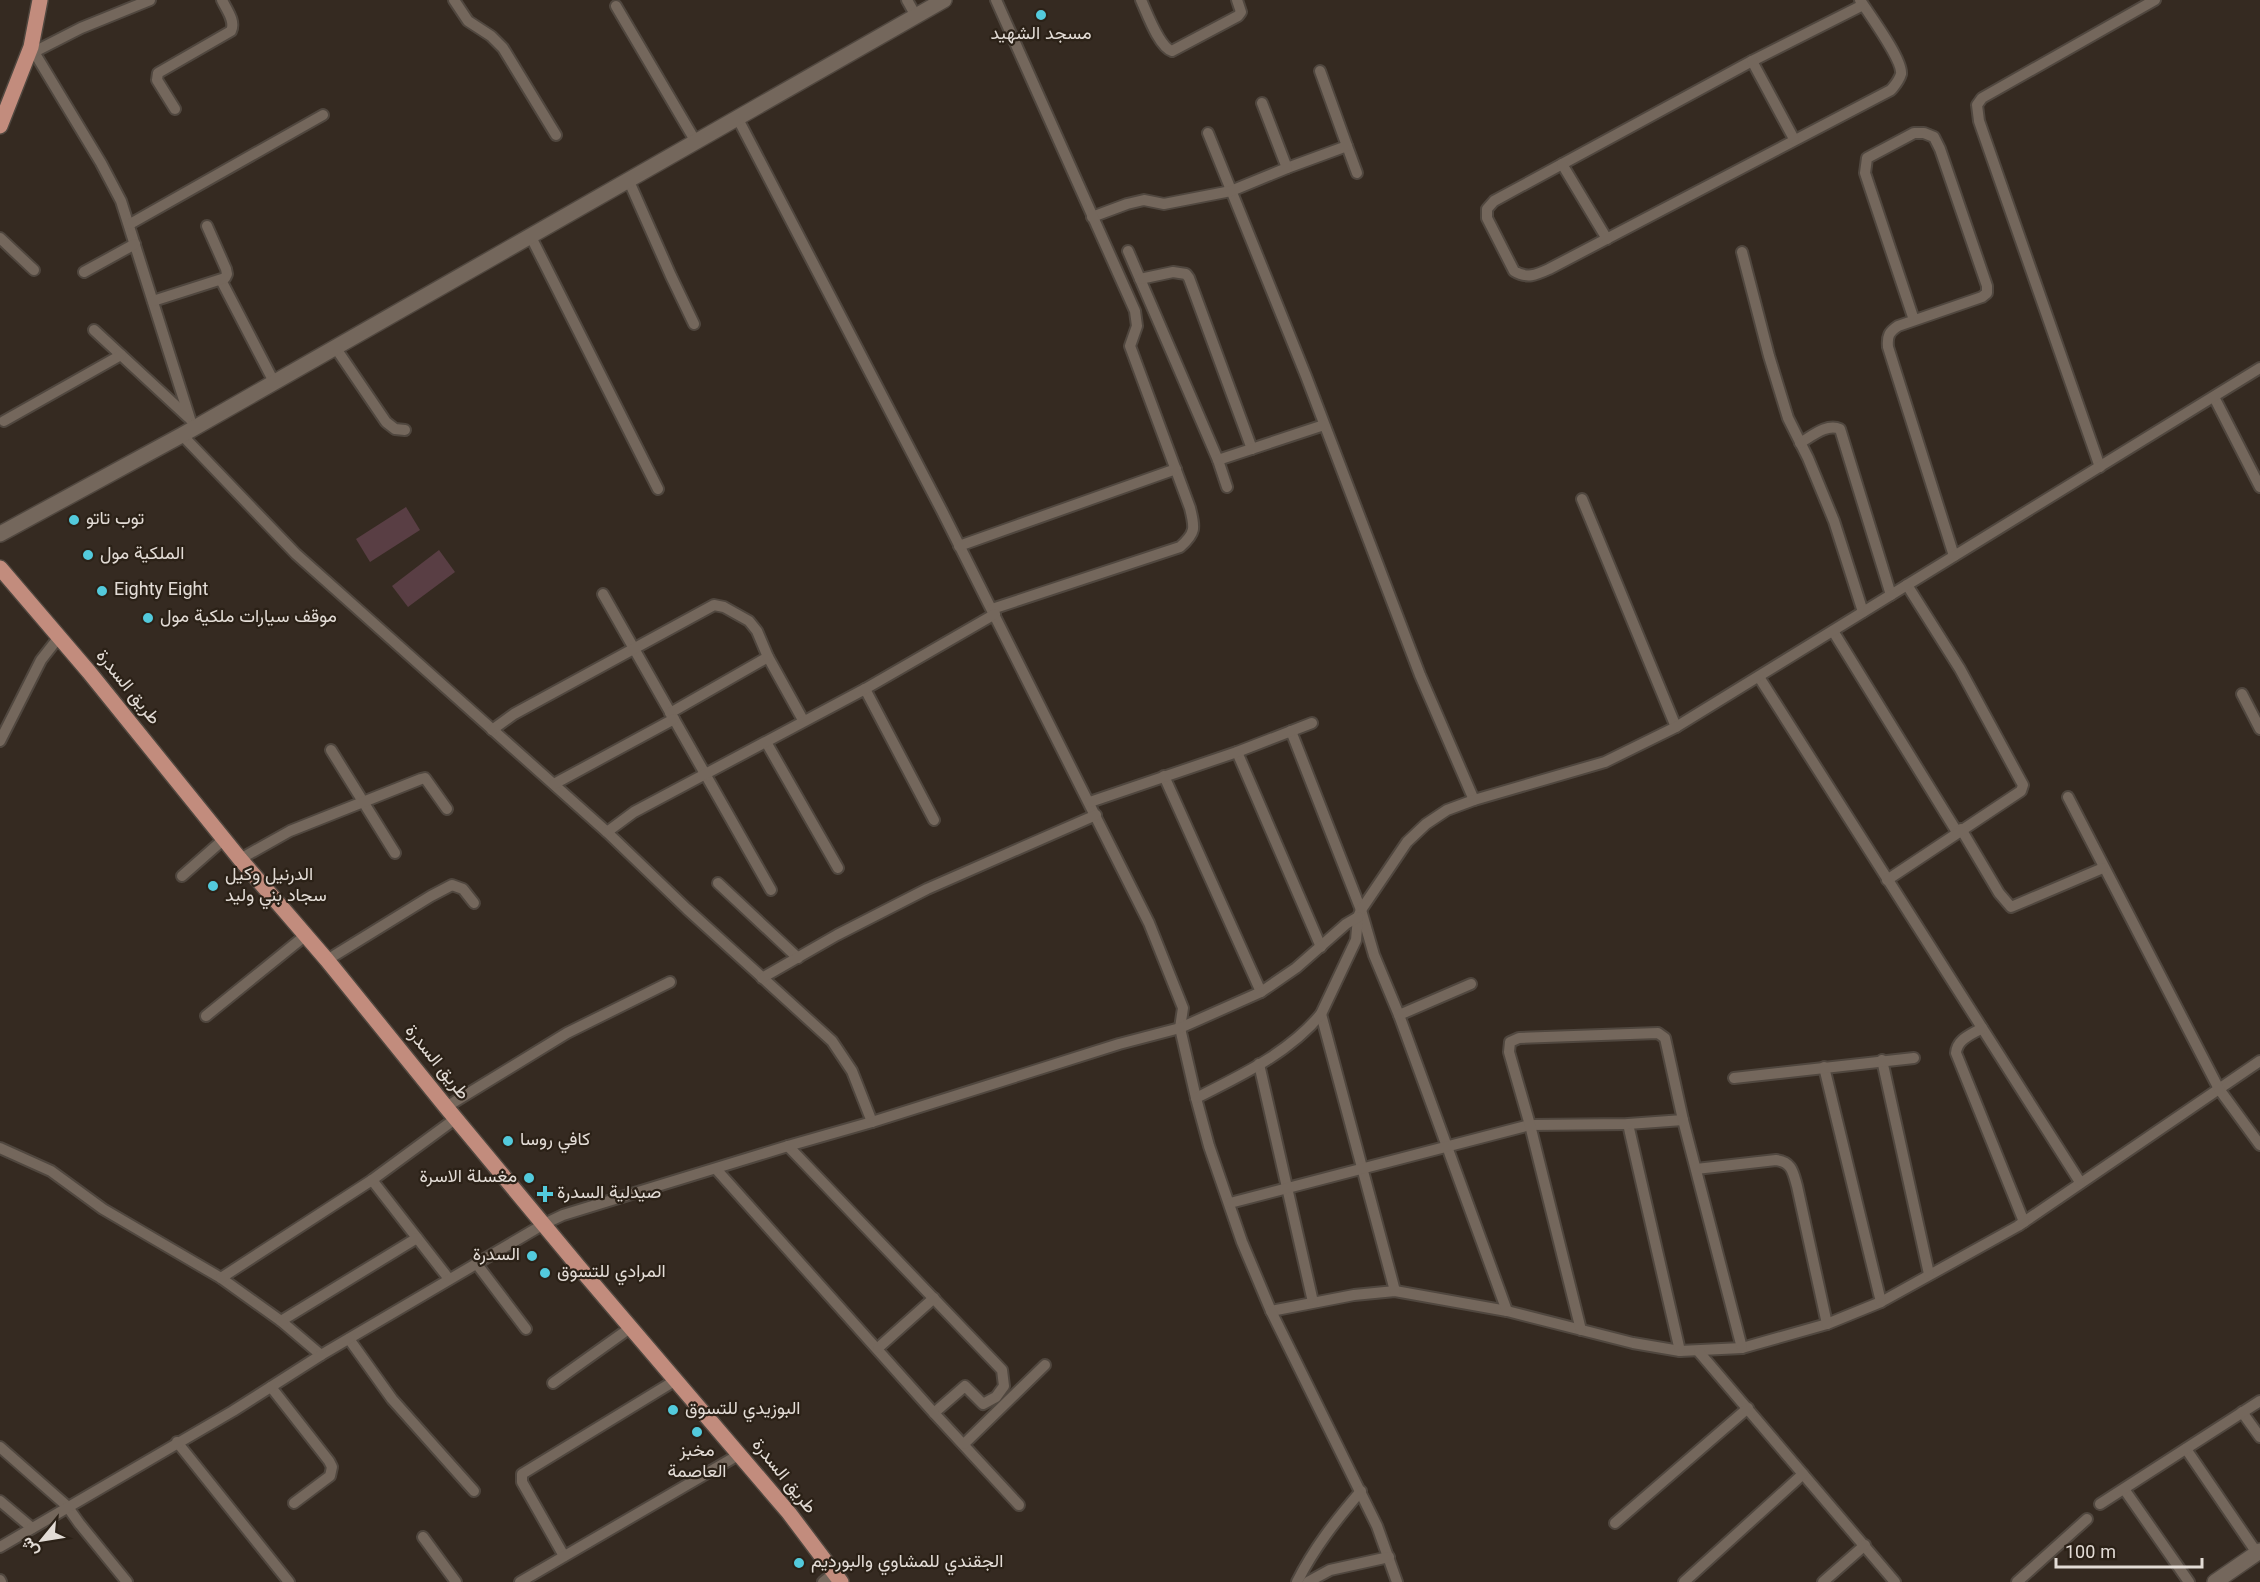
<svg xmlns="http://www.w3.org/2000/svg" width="2260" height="1582" font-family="Georgia,Vazirmatn,serif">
<rect width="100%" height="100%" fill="#352a21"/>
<g fill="#593e44">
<path d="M406 507 420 530 370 562 356 539Z"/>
<path d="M439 550 455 572 408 607 392 586Z"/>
</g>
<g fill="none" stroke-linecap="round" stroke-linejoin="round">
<defs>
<g id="street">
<path d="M454 0 468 21 491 36 503 48 556 135"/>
<path d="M907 0 916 16"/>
<path d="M1141 0C1147 13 1159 47 1172 51L1238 16 1241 12 1237 0"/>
<path d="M1860 0C1869 14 1903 60 1901 74 1899 81 1895 85 1891 90L1549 269C1536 275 1527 279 1514 271L1487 218V209L1494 201 1752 61 1863 5"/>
<path d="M616 6 696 142"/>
<path d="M31 47 101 163 121 201 190 419"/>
<path d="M34 52 81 28 150 0"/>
<path d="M1752 61 1794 139"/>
<path d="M175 109 157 80 158 73 231 31C236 21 226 9 222 0"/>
<path d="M738 119 942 511 1149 923 1183 1008 1180 1028 1196 1098 1209 1146 1242 1242 1271 1311 1354 1295 1395 1291 1507 1311 1633 1343 1680 1351 1742 1348 1827 1324 1881 1302 2018 1226 2260 1061"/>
<path d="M1208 133 1306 376 1420 675 1474 800"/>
<path d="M1347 146 1357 173"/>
<path d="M1562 164 1607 239"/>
<path d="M1287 168 1347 146 1320 71"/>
<path d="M628 179 671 276 694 324"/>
<path d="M1092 217 1127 204 1144 200 1164 204 1231 191 1287 168 1262 103"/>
<path d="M130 224 323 115"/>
<path d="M530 235 658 489"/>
<path d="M0 238 34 270"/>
<path d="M1128 251 1218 460 1227 487"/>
<path d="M1742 252 1769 356 1788 418 1808 458 1834 521 1863 612"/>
<path d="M84 272 135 244"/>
<path d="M1140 279 1173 272 1186 274 1189 278 1252 449"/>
<path d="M221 280 274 382"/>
<path d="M153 301 225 278 227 274 226 269 207 226"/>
<path d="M1914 320 1865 173 1867 158 1914 133H1924L1934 137 1940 149 1987 286V293L1982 297 1898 326C1889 332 1887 336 1888 347L1954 556"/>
<path d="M94 330 188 417"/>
<path d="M335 347 386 422 395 429 405 430"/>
<path d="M2214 397 2260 487"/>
<path d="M4 421 121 355"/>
<path d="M182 435 296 554 607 832 687 909 832 1041 852 1071 872 1122"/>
<path d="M1800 443C1812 436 1827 423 1840 429L1891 595"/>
<path d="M1218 460 1324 425"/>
<path d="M2100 467 1979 121 1977 105 1982 98 2155 0"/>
<path d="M1582 499 1676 727"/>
<path d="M959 546 1176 469"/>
<path d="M603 594 771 890"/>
<path d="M992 609 1180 547C1196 533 1195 528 1190 508L1130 346 1137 326 1135 311 996 0"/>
<path d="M1833 631 1957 832"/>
<path d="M1759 677 2080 1182"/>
<path d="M865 689 934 820"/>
<path d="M2242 694 2260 729"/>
<path d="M670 713 768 657"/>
<path d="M492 730 514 714 714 605 724 607 749 621 757 631 768 657 803 720"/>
<path d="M1291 731 1361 910 1374 955 1399 1015 1507 1311"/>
<path d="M0 741 41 660 59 637"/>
<path d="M766 742 838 868"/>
<path d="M331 750 395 853"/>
<path d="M1237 752 1321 947"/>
<path d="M1164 776 1261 992"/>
<path d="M554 784 674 719"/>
<path d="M2068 797 2219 1089 2260 1145"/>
<path d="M1090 802 1237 752 1312 723"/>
<path d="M1961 829 1999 893 2011 907 2103 868"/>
<path d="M607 832 634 812 865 689 995 614"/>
<path d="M240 859 290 831 421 779 425 778 447 809"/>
<path d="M182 876 224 839"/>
<path d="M1887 880 2021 791 2023 785 1960 669 1907 585"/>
<path d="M718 883 798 958"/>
<path d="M327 960 431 896 452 885 463 889 474 903"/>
<path d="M762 978 837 935 927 889 1096 815"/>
<path d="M1321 1014 1395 1291"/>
<path d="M1399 1015 1471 984"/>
<path d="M206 1016 306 935"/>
<path d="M1982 1028C1971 1035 1957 1039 1956 1053L2024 1222"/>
<path d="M1882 1060 1929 1274"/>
<path d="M1259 1064 1313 1302"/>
<path d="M1824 1067 1881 1302"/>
<path d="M1734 1078 1914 1058"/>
<path d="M1196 1098C1240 1076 1289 1053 1321 1014L1356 940 1358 917 1361 910 1407 842 1426 824 1447 810 1474 800 1605 762 1676 727 2260 368"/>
<path d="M446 1107 567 1033 670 982"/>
<path d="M1628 1124 1680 1351"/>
<path d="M788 1146 1002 1370 1004 1386 996 1397 983 1404 965 1386 934 1413"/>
<path d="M0 1148 51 1171 103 1209 221 1278 281 1321 321 1355"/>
<path d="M716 1169 934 1413 1019 1505"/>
<path d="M1696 1169 1776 1160C1792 1162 1793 1172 1797 1186L1827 1324"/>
<path d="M372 1180 449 1279"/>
<path d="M1230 1203 1530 1125 1628 1124 1683 1120"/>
<path d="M476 1263 526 1329"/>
<path d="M221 1278 372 1180 455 1119"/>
<path d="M1271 1311 1377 1526 1397 1582"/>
<path d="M281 1321 417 1238"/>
<path d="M1581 1330 1530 1125 1509 1052 1510 1042 1519 1038 1658 1033 1665 1038 1683 1120 1742 1348"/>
<path d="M349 1339 392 1399 474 1491"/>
<path d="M878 1348 934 1298"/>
<path d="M1699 1352 1895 1582"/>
<path d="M553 1383 630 1328"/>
<path d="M271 1387 329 1461 332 1467 330 1476 294 1503"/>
<path d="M2242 1412 2260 1437"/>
<path d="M177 1442 289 1582"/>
<path d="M964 1444 1045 1365"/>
<path d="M0 1447 67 1506 79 1523 127 1582"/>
<path d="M2186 1449 2257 1553"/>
<path d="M2124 1489 2189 1582"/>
<path d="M0 1501 32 1528"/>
<path d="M2100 1504 2260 1401"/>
<path d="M1615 1523 1748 1408"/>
<path d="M423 1537 456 1582"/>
<path d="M0 1547 233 1411 321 1355 544 1224 563 1215 788 1146 872 1122 1119 1044 1180 1028 1261 992 1296 968 1346 924 1358 917"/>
<path d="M564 1556 522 1482V1474L676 1380"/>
<path d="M0 1580 1 1582"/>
<path d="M520 1582 740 1454"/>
<path d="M823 1582 834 1573"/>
<path d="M1297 1582C1314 1548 1336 1520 1361 1491"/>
<path d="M1308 1582 1330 1570 1389 1557"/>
<path d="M1684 1582 1803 1474"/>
<path d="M1823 1582 1865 1545"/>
<path d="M2017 1582 2087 1519"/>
</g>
<g id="secondary">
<path d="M0 534 182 435 944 0"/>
<path d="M2215 1582 2260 1551"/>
</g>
<g id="primary">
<path d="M0 126 31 47 40 0"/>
<path d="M0 568 89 672 240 859 327 960 446 1107 578 1266 789 1513 841 1582"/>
</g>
</defs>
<use href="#street" stroke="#50473f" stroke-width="14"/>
<use href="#secondary" stroke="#50473f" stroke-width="18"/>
<use href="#primary" stroke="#50473f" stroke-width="18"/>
<use href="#street" stroke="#74675c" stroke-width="10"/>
<use href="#secondary" stroke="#74675c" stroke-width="15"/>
<use href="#primary" stroke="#c28c7d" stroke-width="15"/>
</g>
<g fill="#53cadc" stroke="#2b2117" stroke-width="2">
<circle cx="1041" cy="15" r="6"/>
<circle cx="74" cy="520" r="6"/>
<circle cx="88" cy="555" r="6"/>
<circle cx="102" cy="591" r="6"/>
<circle cx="148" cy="618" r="6"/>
<circle cx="213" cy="886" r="6"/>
<circle cx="508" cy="1141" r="6"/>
<circle cx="529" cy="1178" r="6"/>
<path d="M542 1185h6v6h6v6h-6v6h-6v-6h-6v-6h6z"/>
<circle cx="532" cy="1256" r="6"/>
<circle cx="545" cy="1273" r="6"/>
<circle cx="673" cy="1410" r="6"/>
<circle cx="697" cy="1432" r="6"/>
<circle cx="799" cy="1563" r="6"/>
</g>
<g text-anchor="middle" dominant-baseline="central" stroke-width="4.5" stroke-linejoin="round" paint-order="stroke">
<g font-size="18" fill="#e3dcd6" stroke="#2b2117" text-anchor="start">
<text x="1041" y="35" text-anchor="middle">مسجد الشهيد</text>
<text x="86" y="520">توب تاتو</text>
<text x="100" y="555">الملكية مول</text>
<text x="114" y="591">Eighty Eight</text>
<text x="160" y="618">موقف سيارات ملكية مول</text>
<text x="225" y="876">الدرنيل وكيل<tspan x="225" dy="21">سجاد بني وليد</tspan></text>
<text x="520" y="1141">كافي روسا</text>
<text x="517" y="1178" text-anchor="end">مغسلة الاسرة</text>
<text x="557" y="1194">صيدلية السدرة</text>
<text x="520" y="1256" text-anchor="end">السدرة</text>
<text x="557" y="1273">المرادي للتسوق</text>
<text x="685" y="1410">البوزيدي للتسوق</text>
<text x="697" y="1452" text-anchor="middle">مخبز<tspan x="697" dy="21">العاصمة</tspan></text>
<text x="811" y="1563">الجقندي للمشاوي والبورديم</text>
</g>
<g font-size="18" fill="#e3dcd6" stroke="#2b2117">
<text transform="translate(127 688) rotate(51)">طريق السدرة</text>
<text transform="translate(436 1063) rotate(51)">طريق السدرة</text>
<text transform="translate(783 1477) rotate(51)">طريق السدرة</text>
</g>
</g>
<g transform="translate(42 1540) rotate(240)" stroke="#2b2117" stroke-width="4.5" paint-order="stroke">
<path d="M0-4.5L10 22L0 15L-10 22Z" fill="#e3dcd6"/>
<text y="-9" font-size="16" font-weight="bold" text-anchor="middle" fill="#e3dcd6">ش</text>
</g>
<path d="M2056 1558v9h146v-9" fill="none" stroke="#e3dcd6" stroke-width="3"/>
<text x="2065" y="1558" font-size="18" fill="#e3dcd6" stroke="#2b2117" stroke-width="4.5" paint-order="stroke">100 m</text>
</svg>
